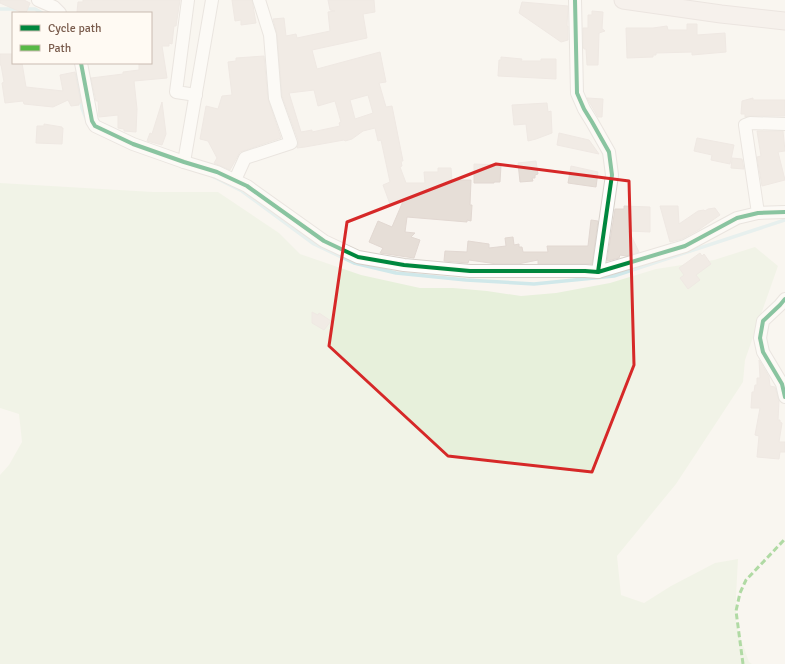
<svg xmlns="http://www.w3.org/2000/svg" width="785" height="664" font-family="Signika,sans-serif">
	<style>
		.green { fill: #e7f0db }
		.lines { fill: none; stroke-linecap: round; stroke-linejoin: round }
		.stream { stroke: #d0e8ea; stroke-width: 3.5 }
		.building { fill: #e6ded7; stroke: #e2d8d2; fill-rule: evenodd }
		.minor-casing { stroke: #d7d1cb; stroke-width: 14 }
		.highway-casing { stroke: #dad1cc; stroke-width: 19 }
		.minor { stroke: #fefefd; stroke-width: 12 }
		.highway { stroke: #f2eae7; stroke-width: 17 }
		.quiet { stroke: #58b947; stroke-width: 3; stroke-dasharray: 6 3; stroke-linecap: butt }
		.cycleway-casing { stroke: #fffaf3; stroke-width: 6 }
		.cycleway { stroke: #00873e; stroke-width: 4 }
		.marked { fill: none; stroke: #d62828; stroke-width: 3; stroke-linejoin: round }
	</style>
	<rect width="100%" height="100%" fill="#f9f5f0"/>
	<polygon class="green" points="0,183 153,192 218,192 279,233 300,254 361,275 420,288 453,288 487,291 521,296 556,293 610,283 656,269 714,260 755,247 778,266 745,360 743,382 676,484 617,556 621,595 644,603 671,586 715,563 738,559 736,596 736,625 749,662 752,664 0,664 0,475 9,465 22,442 19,414 0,408"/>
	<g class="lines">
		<g class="stream">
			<polyline points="0,9 18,9"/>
			<polyline points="24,9 35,9 42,13"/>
			<polyline points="77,76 82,108 87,121"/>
			<polyline points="210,175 242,191 314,244 354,263 396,273 466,280 534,284 614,276 785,220"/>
		</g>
	</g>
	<g class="building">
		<polygon points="0,0 24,0 30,3 26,13 23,13 0,3"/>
		<polygon points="83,0 180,0 176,26 174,26 172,44 169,43 169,46 162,46 167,78 134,81 137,109 136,132 124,131 124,129 118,128 118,115 99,117 98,101 96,101 91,78 123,74 123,72 139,70 139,63 152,63 151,13 77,12 78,2 83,2"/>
		<polygon points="232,0 252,0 256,23 241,25 241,20 235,21"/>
		<path d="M328 0H374L375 12 363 14 367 38 312 50 317 69 380 52 386 82 379 83 386 107 392 106 403 161H401L402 166 400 167 406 183H425L424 172H438V168H451L452 180H471L470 205H472L471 221 467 220V222L407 217 405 232 415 233 411 237 420 240 414 258 380 253 383 248 369 242 378 221 392 227 404 199 390 204 383 185 390 182 381 140 378 141 375 128 363 131 352 139 345 141 344 140 305 147 297 148 298 145V140L282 96 277 34 273 19 284 18 286 36 296 34 297 38 330 31 328 12 335 11 330 10ZM314 90 318 106 335 101 341 122 339 123 340 126 312 132V130L301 132 289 93ZM368 95 373 113 355 119 350 100Z"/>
		<polygon points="522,2 568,6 567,26 568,26 568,40 561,42 519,13"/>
		<polygon points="592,11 603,12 602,29 604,30 605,31 599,33 598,65 587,65 586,49 584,49 583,46 583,28 588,28 588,15 592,15"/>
		<polygon points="687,24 697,24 697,35 725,33 726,52 692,55 692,52 656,53 656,55 653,55 653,57 627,58 626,28 653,28 667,26 668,30 687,30"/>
		<polygon points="0,54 13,54 13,63 22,63 26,87 63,91 60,75 75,72 81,103 79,103 79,105 71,106 68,100 53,107 24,104 23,101 5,103 2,83 4,82 1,65 0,65"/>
		<polygon points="264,56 268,99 281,138 240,152 230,170 214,163 217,158 208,141 200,139 206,106 218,109 222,96 232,95 228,62 236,61 236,58"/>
		<polygon points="501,57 522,59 521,61 541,61 541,59 556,59 556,79 498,76 499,60 501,60"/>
		<polygon points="587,98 603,99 602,117 598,117"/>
		<polygon points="753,98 753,100 785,100 785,116 750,116 745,117 745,114 741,114 742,101"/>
		<polygon points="162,102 166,134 162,145 147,141 150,133 152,134"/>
		<polygon points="547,103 548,112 551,111 552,133 536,139 528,141 526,124 514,125 512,105"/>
		<polygon points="44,124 62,127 62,128 63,128 62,144 36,143 37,126 44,126"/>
		<polygon points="757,131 783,131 785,151 778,152 785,180 762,186 757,157 761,156"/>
		<polygon points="559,133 589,140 599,154 557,145"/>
		<polygon points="697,138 734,145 730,164 711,160 712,155 694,151"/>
		<polygon points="732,158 742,159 744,169 731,168"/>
		<polygon points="536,161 538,174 535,175 535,178 532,178 533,181 520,182 518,163"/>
		<polygon points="474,164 501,165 500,182 494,182 494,183 474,183"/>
		<polygon points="571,166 598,172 596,187 568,183"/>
		<polygon points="624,206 650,207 650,232 629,231 639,252 626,256 620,255 619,258 607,261 615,209 624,209"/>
		<polygon points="660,206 678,206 679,224 698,211 704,210 705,211 708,209 715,208 720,215 700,229 682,239 670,242"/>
		<polygon points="591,220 598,221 592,264 538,264 538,260 518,264 497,264 469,260 468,263 444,261 445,251 467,252 468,241 489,244 489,248 506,246 505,238 513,237 514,245 519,244 519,247 522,247 523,252 548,252 547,246 588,246"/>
		<polygon points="700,253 702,256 704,254 711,264 696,275 700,280 688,289 680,278 684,275 679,268"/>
		<polygon points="312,312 318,315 319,313 331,321 324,330 312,323"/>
		<polygon points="759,360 769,377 770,386 775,387 779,401 778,420 780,420 780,422 782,423 779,442 785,442 785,452 780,452 779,459 757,457 759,436 755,435 760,408 751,408 752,392 754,392 755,385 757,385 757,378 760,378"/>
	</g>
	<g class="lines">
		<g class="minor-casing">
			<g id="minor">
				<polyline points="38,0 54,7 60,13"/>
				<polyline points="188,0 176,92 196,95"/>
				<polyline points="575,0 577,93 584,109 592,122 609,152 612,175 598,272"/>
				<polyline points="81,63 92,121 95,126 133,144 184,162 217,172 247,186 324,241 358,257 404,265 470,271 585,271 598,272 685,246 737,218 758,213 785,212"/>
				<polyline points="184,162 212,0"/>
				<polyline points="235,180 245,158 291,143 275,98 270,35 259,0"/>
				<polyline points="758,213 745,125 750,123 785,124"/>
				<polyline points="785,299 780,305 763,321 760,338 763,352 782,384 785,397"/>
			</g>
		</g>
		<g class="highway-casing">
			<polyline id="highway" points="623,0 721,14 785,21"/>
		</g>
		<use href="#minor" class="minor"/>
		<use href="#highway" class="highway"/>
		<polyline class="quiet" points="743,664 736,611 740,593 746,580 785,539"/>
		<g class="cycleway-casing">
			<g id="cycleway">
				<polyline points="575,0 577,93 584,109 592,122 609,152 612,175 598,272"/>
				<polyline points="81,63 92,121 95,126 133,144 184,162 217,172 247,186 324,241 358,257 404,265 470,271 585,271 598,272 685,246 737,218 758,213 785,212"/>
				<polyline points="785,299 780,305 763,321 760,338 763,352 782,384 785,397"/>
			</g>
		</g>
		<use href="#cycleway" class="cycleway"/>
	</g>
	<path d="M0 0H785V664H0ZM496 164 629 181 634 365 592 472 448 456 329 346 347 222Z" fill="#f9f5f0" fill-opacity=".55" fill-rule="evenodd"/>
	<path class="marked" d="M496 164 629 181 634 365 592 472 448 456 329 346 347 222Z"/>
	<rect x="12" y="12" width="140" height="52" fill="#fffaf3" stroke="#cabbb1"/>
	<rect x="20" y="25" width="20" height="6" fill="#00873e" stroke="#cabbb1"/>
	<text x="48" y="32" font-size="12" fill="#7a5c4d">Cycle path</text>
	<rect x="20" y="45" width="20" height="6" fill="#58b947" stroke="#cabbb1"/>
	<text x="48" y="52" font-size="12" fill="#7a5c4d">Path</text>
</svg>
